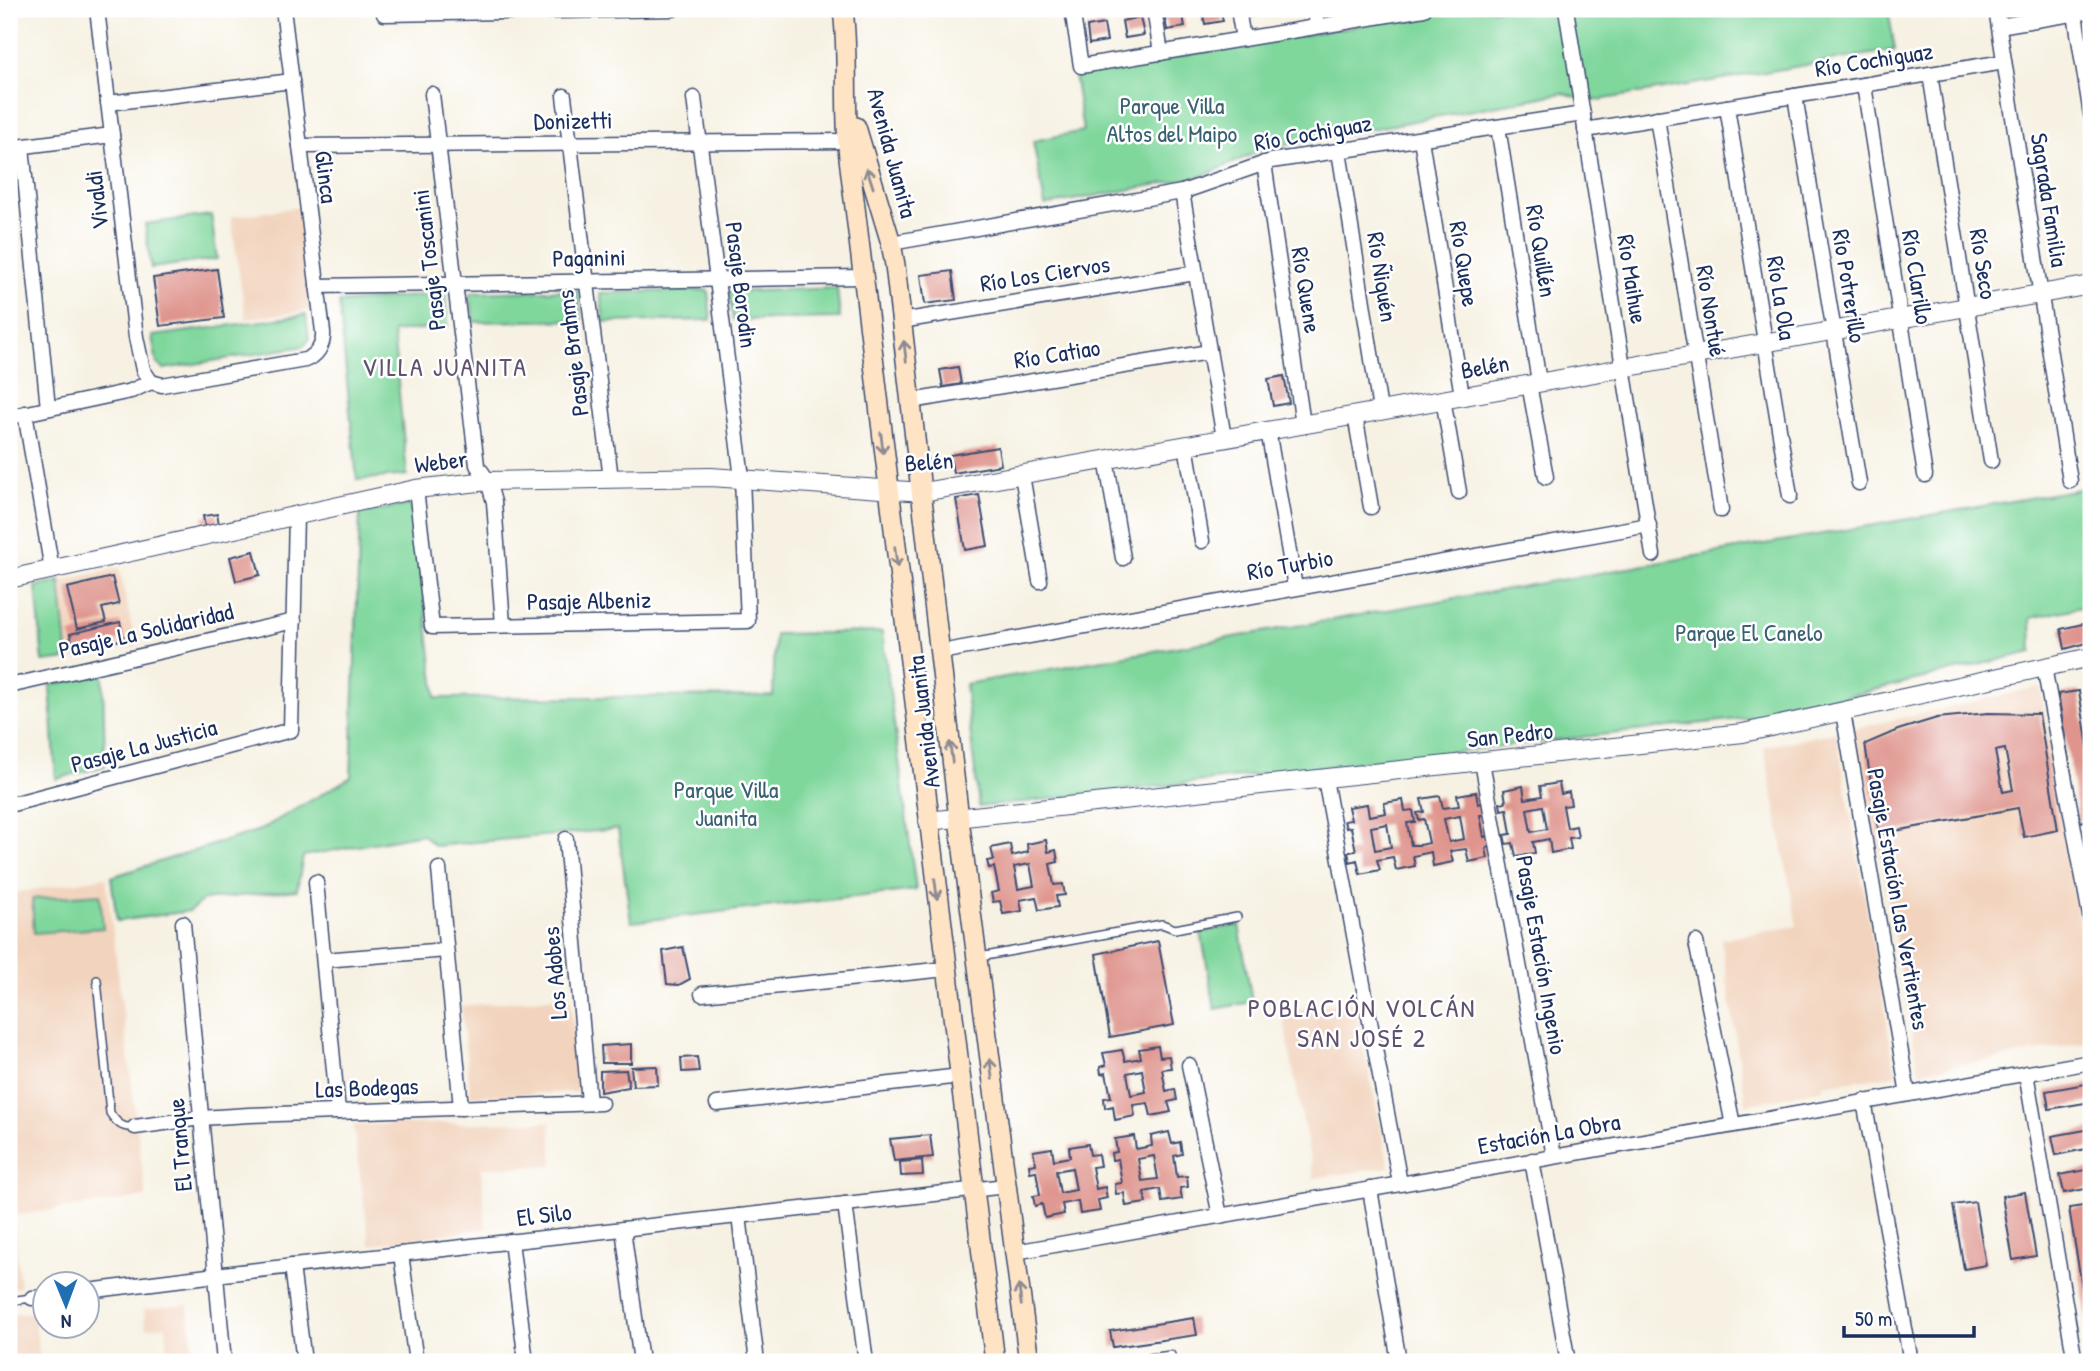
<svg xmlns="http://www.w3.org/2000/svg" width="2100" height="1371" font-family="'Patrick Hand',sans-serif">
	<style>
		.built { fill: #f2d4be }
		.green { fill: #7fd79c; stroke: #4d837d; stroke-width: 2 }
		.building { fill: #df958e; fill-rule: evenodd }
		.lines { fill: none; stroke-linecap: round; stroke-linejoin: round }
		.service-casing { stroke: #3c4c72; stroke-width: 10 }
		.minor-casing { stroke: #3c4c72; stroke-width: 17 }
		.tertiary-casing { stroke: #3c4c72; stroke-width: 20 }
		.secondary-casing { stroke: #3c4c72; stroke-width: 22 }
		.service { stroke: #fff; stroke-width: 7 }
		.minor { stroke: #fff; stroke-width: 14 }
		.tertiary { stroke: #fff; stroke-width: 18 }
		.secondary { stroke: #fee4c5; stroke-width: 19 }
		.oneway { stroke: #8c8a92 }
		.labels { text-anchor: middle; stroke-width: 5; stroke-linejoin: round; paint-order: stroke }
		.street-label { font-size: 24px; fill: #1b2f5e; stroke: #fff }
		.park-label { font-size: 24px; fill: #396171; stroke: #fff }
		.neighbourhood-label { font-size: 26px; letter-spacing: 2px; fill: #60536f; stroke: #fff }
	</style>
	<rect width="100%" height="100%" fill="#fff"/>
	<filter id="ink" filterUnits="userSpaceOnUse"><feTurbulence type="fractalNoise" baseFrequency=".0143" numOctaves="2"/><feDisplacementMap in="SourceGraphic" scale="14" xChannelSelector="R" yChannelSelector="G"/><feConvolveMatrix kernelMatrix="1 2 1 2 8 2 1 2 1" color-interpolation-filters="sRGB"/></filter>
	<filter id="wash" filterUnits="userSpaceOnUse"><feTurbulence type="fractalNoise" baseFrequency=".00686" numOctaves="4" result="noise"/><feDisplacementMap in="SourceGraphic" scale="28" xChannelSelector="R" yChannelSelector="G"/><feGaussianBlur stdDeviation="1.57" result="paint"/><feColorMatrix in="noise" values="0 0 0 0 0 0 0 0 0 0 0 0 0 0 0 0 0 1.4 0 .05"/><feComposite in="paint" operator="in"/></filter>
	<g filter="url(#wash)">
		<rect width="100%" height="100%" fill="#f6f1e2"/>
		<g class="built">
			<polygon points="299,207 312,310 246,319 231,217"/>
			<polygon points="119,568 136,646 68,659 60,581"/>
			<polygon points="2040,687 2091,992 2091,1042 1919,1072 1884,874 1852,729"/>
			<polygon points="1836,732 1896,1075 1823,1085 1823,1089 1746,1105 1721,939 1797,926 1764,747"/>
			<polygon points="106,877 146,1197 17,1215 9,1050 9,894"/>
			<polygon points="571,996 578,1092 471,1096 461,1006"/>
			<polygon points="1354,1001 1389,1167 1314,1178 1282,1012"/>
			<polygon points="550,1122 553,1166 481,1168 486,1228 370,1245 353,1125"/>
			<polygon points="15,1226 20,1287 9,1289 9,1227"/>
			<polygon points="188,1305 194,1362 169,1362 166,1326 146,1328 144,1309"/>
			<polygon points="34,1312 40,1362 9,1362 9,1315"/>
		</g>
		<g class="green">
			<polygon points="1456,9 1888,9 1895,50 1593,101 1563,93 1264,149 1203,176 1045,205 1033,141 1083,131 1074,74"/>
			<polygon points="211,215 217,259 151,268 145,224"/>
			<polygon points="837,288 840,318 733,320 729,292"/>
			<polygon points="578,290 581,320 474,322 470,293"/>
			<polygon points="708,290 711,320 604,322 600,293"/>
			<polygon points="445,293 448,326 393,332 407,475 357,480 339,303"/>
			<polygon points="306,315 309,340 304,346 164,369 157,364 152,336"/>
			<polygon points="2091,487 2091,605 2031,618 2032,652 1765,716 979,807 965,684"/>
			<polygon points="413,504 436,698 773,696 775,634 882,632 916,890 631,922 618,829 435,846 422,834 303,856 297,890 203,900 190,911 117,921 111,877 260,830 351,777 360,513"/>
			<polygon points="60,581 68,659 43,662 36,586"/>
			<polygon points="103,674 105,766 56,779 50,685"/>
			<polygon points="100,894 103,928 34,933 32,899"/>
			<polygon points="1239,925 1252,1002 1215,1009 1201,932"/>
		</g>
		<g id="blocks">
			<g class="building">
				<polygon points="1202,9 1220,9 1223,21 1205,24"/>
				<polygon points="1247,9 1265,9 1266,14 1248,17"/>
				<polygon points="1182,10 1185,27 1167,30 1164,13"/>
				<polygon points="1140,17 1144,35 1125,38 1122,21"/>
				<polygon points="1104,24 1107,41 1089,44 1087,27"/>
				<polygon points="217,269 224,318 160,326 153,278"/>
				<polygon points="952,271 956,300 925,304 921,275"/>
				<polygon points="958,367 961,384 943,387 940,370"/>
				<polygon points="1284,376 1289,403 1273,406 1268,379"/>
				<polygon points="998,447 1001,465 953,473 950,455"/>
				<polygon points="979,495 988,546 965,550 956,499"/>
				<polygon points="217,514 219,524 205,527 203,516"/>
				<polygon points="254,551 260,575 236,581 230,557"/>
				<polygon points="112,577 119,604 102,608 106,622 77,629 67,588"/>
				<polygon points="120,622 124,639 74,651 70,634"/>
				<polygon points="2091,622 2091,642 2065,649 2061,629"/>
				<polygon points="2079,691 2091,765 2091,820 2079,822 2058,694"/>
				<path d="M1988 713 2039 714 2058 830 2024 837 2018 808 1879 834 1865 744 1898 730 1937 718ZM2005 749 2013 790 2003 792 1995 751Z"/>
				<path d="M1559 783 1561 794 1569 792 1571 805 1563 806 1567 828 1576 826 1578 837 1569 838 1571 849 1551 853 1549 839 1533 842 1535 853 1516 856 1513 843 1506 844 1504 835 1511 834 1507 809 1501 810 1500 803 1506 802 1504 790 1523 786 1525 799 1542 796 1540 786ZM1543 806 1547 829 1531 832 1527 809Z"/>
				<path d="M1476 792 1478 804 1486 802 1488 814 1480 815 1484 837 1493 835 1495 846 1486 848 1488 858 1469 862 1466 849 1450 851 1453 862 1433 866 1431 852 1413 856 1415 866 1396 870 1393 857 1377 860 1380 870 1360 874 1357 860 1350 862 1348 852 1356 851 1351 827 1346 828 1344 821 1351 820 1348 807 1367 804 1369 816 1386 813 1384 803 1403 800 1405 811 1413 810 1415 822 1407 823 1411 845H1420L1429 843 1424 819 1419 820 1417 813 1424 812 1421 799 1440 796 1443 808 1459 806 1457 795ZM1460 816 1464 839 1449 842 1444 819ZM1387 824 1391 847 1375 850 1371 827Z"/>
				<path d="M1046 840 1048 852 1056 850 1058 862 1050 864 1054 885 1063 884 1065 895 1056 896 1058 907 1039 910 1036 897 1020 900 1022 911 1003 914 1000 901 993 902 991 893 999 891 994 867 989 868 987 861 994 860 991 848 1010 844 1012 856 1028 852 1027 844ZM1030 864 1034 886 1018 889 1014 867Z"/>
				<polygon points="1158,941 1174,1025 1110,1037 1096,954"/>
				<polygon points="683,947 690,979 679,985 667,984 663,951"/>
				<polygon points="631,1044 631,1063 602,1063 601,1046"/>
				<path d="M1158 1046 1160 1057 1169 1056 1171 1068 1162 1069 1166 1091 1175 1089 1177 1100 1168 1102 1171 1112 1151 1116 1148 1103 1133 1105 1135 1116 1115 1120 1113 1106 1105 1108 1104 1098 1111 1097 1106 1073 1101 1074 1100 1067 1106 1065 1103 1053 1122 1050 1125 1061 1141 1058 1139 1049ZM1142 1070 1146 1092 1131 1095 1127 1073Z"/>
				<polygon points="697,1057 699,1071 682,1072 681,1058"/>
				<polygon points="657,1066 658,1085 633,1086 631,1067"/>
				<polygon points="626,1070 629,1087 600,1092 600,1071"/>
				<polygon points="2091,1083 2091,1102 2049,1109 2046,1091"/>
				<polygon points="2091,1129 2091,1148 2056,1155 2052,1136"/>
				<path d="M1169 1132 1172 1144 1180 1142 1182 1154 1174 1156 1177 1177 1187 1176 1188 1187 1180 1188 1182 1199 1162 1202 1160 1189 1144 1192 1146 1203 1126 1206 1124 1193 1116 1194 1115 1184 1122 1183 1118 1159 1112 1160 1111 1153 1117 1152 1115 1139 1134 1136 1136 1149 1152 1146 1151 1136ZM1154 1156 1158 1179 1142 1181 1138 1159Z"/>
				<polygon points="930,1135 933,1157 894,1161 890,1139"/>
				<path d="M1088 1144 1090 1155 1098 1154 1100 1166 1092 1167 1096 1189 1105 1187 1107 1198 1098 1200 1100 1211 1080 1214 1078 1201 1062 1204 1064 1214 1045 1218 1042 1204 1035 1206 1033 1196 1040 1195 1036 1171 1030 1172 1029 1165 1036 1164 1033 1151 1052 1148 1054 1160 1070 1157 1069 1147ZM1072 1168 1076 1190 1060 1193 1056 1171Z"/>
				<polygon points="922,1160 923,1175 901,1176 900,1162"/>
				<polygon points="2091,1169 2091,1188 2064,1193 2060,1175"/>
				<polygon points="2025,1192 2036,1256 2013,1260 2002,1196"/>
				<polygon points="1975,1202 1986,1265 1964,1269 1953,1205"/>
				<polygon points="2090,1205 2091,1214 2090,1336 2069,1208"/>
				<polygon points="1194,1318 1197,1335 1113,1347 1110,1331"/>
			</g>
		</g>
	</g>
	<g filter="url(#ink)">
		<use href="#blocks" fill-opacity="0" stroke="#3c4c72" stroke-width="2"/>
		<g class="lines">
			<g class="service-casing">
				<g id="service">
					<polyline points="980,957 1162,924 1175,929 1237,917"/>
					<path d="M97 980 110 1113C116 1122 122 1129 135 1127"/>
					<polyline points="9,1301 32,1298"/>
					<polyline points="1118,1362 1171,1355"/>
				</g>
			</g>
			<g class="minor-casing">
				<g id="minor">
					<polyline points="97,9 136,337 143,370 151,382"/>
					<polyline points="384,9 384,14 673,9"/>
					<polyline points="1072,9 1081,66 1424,9"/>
					<polyline points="1154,9 1161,53"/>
					<polyline points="1238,9 1243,39"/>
					<polyline points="1315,9 1317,26"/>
					<polyline points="1566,9 1653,555"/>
					<polyline points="1996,9 2070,481"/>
					<polyline points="2075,14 2091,115"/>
					<polyline points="1999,26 2091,11"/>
					<polyline points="1930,74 1991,461"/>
					<polyline points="1864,85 1925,475"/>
					<polyline points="432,94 477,465 488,481 494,502 503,625"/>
					<polyline points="564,96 611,479"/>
					<polyline points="1795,96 1859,483"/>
					<polyline points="108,103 292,81"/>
					<polyline points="1727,107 1790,496"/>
					<polyline points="1657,118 1721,510"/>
					<polyline points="1498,127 1539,382"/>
					<polyline points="1585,130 2004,62"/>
					<polyline points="1421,139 1462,396"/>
					<polyline points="300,146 847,141"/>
					<polyline points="22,147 48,408"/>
					<polyline points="9,148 112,135"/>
					<polyline points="1339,151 1380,410"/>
					<polyline points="1264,163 1303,424"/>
					<polyline points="1182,192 1224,438"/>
					<polyline points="891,243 1182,192 1271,161 1583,114"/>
					<polyline points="317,286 862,277"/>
					<polyline points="901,321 1195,273"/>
					<path d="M151 382 162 385 305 360C317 356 324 345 323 332L283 9"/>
					<polyline points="1529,384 1546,477"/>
					<polyline points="1443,399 1459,492"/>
					<polyline points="911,401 1209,352"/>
					<polyline points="25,413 52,570"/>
					<polyline points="1355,415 1371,507"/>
					<polyline points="9,417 131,391 151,382"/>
					<polyline points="1268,430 1295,587"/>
					<polyline points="1186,445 1202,541"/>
					<polyline points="1106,459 1123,558"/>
					<polyline points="1022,475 1040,581"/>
					<polyline points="416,489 432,627 748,621 742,478 694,98"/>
					<polyline points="940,652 1649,525"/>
					<polyline points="2044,667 2091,921"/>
					<polyline points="9,686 294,621"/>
					<polyline points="1843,712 1908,1094"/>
					<polyline points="1482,762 1554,1156"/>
					<polyline points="1325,779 1400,1183"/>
					<polyline points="9,805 291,730 296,515"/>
					<polyline points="566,839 589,1103"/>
					<polyline points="439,869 461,1108"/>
					<polyline points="316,882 338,1112"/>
					<polyline points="183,923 224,1362"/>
					<polyline points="1696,942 1733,1125"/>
					<polyline points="324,960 446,950"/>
					<polyline points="702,994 946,969"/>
					<polyline points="1189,1065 1220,1216"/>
					<polyline points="2026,1073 2075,1362"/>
					<polyline points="1864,1101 1911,1362"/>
					<polyline points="717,1104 960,1076"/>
					<polyline points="135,1127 201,1118 249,1115 601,1103"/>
					<polyline points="1532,1160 1568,1362"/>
					<polyline points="1370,1189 1399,1362"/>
					<polyline points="845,1204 866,1362"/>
					<polyline points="739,1216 757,1362"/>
					<polyline points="623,1229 641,1362"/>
					<polyline points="511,1241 526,1362"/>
					<polyline points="1015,1252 2091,1062"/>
					<polyline points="401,1254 416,1362"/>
					<polyline points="292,1266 304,1362"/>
					<polyline points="88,1291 240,1272 1006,1186"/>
					<polyline points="32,1298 46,1297"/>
				</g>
			</g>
			<g class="tertiary-casing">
				<g id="tertiary">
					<polyline points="9,579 416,489 488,481 711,477 923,492 2091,285"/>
					<polyline points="928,821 1743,733 2091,657"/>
				</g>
			</g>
			<g class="secondary-casing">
				<g id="secondary">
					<path d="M843 9C849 59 844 108 849 158L995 1362"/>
					<polyline points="856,127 891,243 895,265 959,819 1029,1362"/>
				</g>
			</g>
			<use href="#service" class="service"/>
			<use href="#minor" class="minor"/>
			<use href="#tertiary" class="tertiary"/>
			<use href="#secondary" class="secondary"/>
		</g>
		<defs><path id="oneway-shaft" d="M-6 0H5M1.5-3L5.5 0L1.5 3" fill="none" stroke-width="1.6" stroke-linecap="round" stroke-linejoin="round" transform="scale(1.75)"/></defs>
		<g class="oneway">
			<use href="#oneway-shaft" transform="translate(870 178) rotate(-108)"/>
			<use href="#oneway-shaft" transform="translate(905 351) rotate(-97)"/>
			<use href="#oneway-shaft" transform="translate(882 443) rotate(83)"/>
			<use href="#oneway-shaft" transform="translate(896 557) rotate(83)"/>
			<use href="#oneway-shaft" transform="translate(951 752) rotate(-97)"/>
			<use href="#oneway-shaft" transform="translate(936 889) rotate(83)"/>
			<use href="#oneway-shaft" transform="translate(991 1069) rotate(-97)"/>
			<use href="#oneway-shaft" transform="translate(1020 1295) rotate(-97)"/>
		</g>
	</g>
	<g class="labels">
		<g class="street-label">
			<text transform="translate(1874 60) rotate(-9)" y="8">Río Cochiguaz</text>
			<text transform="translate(573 121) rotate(-1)" y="8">Donizetti</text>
			<text transform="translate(1313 133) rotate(-10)" y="8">Río Cochiguaz</text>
			<text transform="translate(892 153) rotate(75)" y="8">Avenida Juanita</text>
			<text transform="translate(326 177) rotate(83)" y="8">Glinca</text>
			<text transform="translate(97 200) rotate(-97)" y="8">Vivaldi</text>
			<text transform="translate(2049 200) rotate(81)" y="8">Sagrada Familia</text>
			<text transform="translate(1541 251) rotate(81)" y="8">Río Quillén</text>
			<text transform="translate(589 258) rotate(-1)" y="8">Paganini</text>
			<text transform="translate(429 260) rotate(-97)" y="8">Pasaje Toscanini</text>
			<text transform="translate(1464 264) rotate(81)" y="8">Río Quepe</text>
			<text transform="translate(1983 264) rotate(81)" y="8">Río Seco</text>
			<text transform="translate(1045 274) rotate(-9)" y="8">Río Los Ciervos</text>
			<text transform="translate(1382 277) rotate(81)" y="8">Río Ñiquén</text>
			<text transform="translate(1917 277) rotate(81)" y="8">Río Clarillo</text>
			<text transform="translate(1632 279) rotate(81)" y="8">Río Maihue</text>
			<text transform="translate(741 285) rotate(83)" y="8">Pasaje Borodin</text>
			<text transform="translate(1849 286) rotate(81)" y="8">Río Potrerillo</text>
			<text transform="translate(1306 290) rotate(81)" y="8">Río Quene</text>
			<text transform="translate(1781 298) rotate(81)" y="8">Río La Ola</text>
			<text transform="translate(1711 311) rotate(81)" y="8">Río Nontué</text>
			<text transform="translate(573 353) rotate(-97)" y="8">Pasaje Brahms</text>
			<text transform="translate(1057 354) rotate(-9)" y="8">Río Catiao</text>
			<text transform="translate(1485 367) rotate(-10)" y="8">Belén</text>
			<text transform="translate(441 462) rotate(-7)" y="8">Weber</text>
			<text transform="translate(929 462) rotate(-4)" y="8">Belén</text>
			<text transform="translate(1290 565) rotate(-10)" y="8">Río Turbio</text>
			<text transform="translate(589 601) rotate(-1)" y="8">Pasaje Albeniz</text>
			<text transform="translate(146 631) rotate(-13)" y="8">Pasaje La Solidaridad</text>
			<text transform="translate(924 722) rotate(-97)" y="8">Avenida Juanita</text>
			<text transform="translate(1510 735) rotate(-6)" y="8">San Pedro</text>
			<text transform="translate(144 746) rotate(-15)" y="8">Pasaje La Justicia</text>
			<text transform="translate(1898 899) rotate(80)" y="8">Pasaje Estación Las Vertientes</text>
			<text transform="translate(1541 955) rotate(80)" y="8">Pasaje Estación Ingenio</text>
			<text transform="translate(555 973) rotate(-95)" y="8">Los Adobes</text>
			<text transform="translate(367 1088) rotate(-2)" y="8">Las Bodegas</text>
			<text transform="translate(1549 1134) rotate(-10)" y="8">Estación La Obra</text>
			<text transform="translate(180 1145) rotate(-95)" y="8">El Tranque</text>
			<text transform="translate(544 1215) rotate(-7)" y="8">El Silo</text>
		</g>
		<g class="park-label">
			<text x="1172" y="114">Parque Villa<tspan x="1172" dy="28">Altos del Maipo</tspan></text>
			<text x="1749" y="641">Parque El Canelo</text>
			<text x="726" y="798">Parque Villa<tspan x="726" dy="28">Juanita</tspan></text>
		</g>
		<g class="neighbourhood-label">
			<text x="445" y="376">VILLA JUANITA</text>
			<text x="1362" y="1017">POBLACIÓN VOLCÁN<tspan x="1362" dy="30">SAN JOSÉ 2</tspan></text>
		</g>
	</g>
	<rect width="2100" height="1371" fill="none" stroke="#fff" stroke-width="35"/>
	<g transform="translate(66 1305) rotate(179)"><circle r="33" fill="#ffffff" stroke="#a4acbf" stroke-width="2"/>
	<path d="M0-5L12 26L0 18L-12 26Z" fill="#1f6fb2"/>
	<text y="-10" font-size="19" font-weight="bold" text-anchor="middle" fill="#1b2f5e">N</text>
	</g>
	<path d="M1844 1326v10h130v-10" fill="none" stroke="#1b2f5e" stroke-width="3.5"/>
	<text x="1855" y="1326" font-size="21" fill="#1b2f5e" stroke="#ffffff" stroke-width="5" paint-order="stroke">50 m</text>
</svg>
